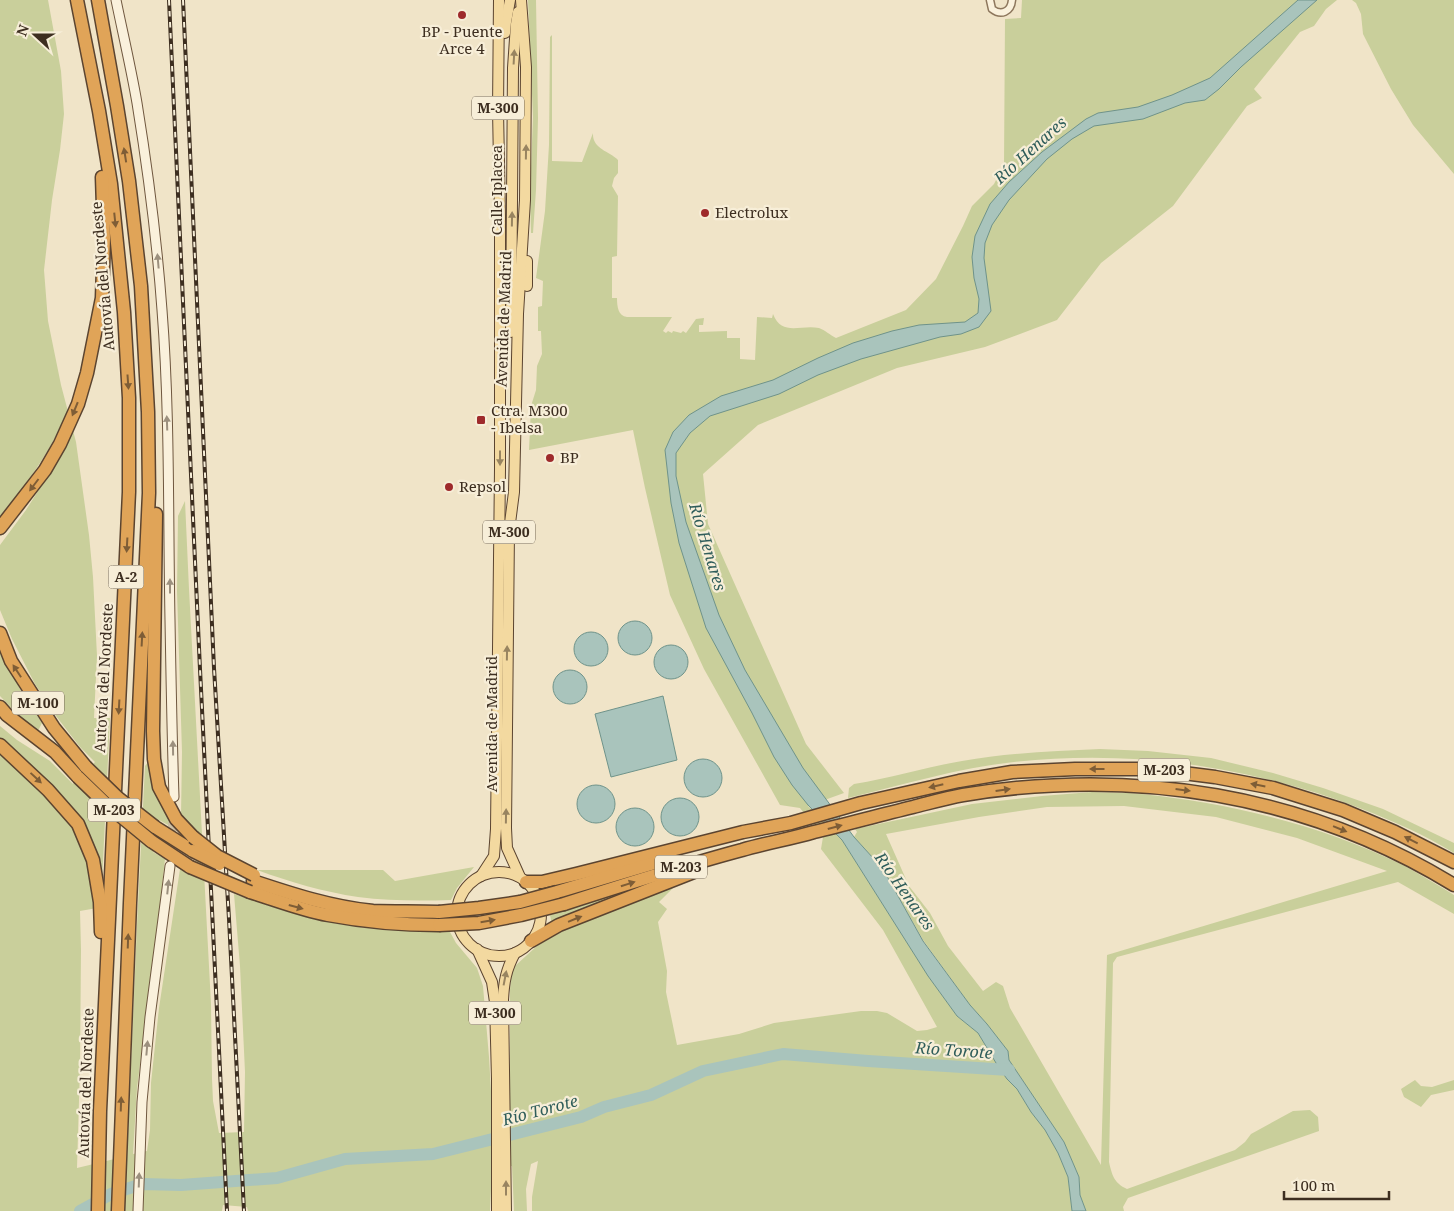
<svg xmlns="http://www.w3.org/2000/svg" width="1454" height="1211" font-family="'Noto Serif',serif">
	<style>
		.green { fill: #c9cf9b; fill-rule: evenodd }
		.water { fill: #a9c4bc; stroke: #6f938a }
		.lines { fill: none; stroke-linecap: round; stroke-linejoin: round }
		.river { stroke: #a9c4bc; stroke-width: 12 }
		.secondary-tunnel { stroke: #ccc0a6; stroke-width: 9; stroke-dasharray: 9 4.5; stroke-linecap: butt }
		.street-casing { stroke: #8d765c; stroke-width: 9 }
		.secondary-casing { stroke: #6f573f; stroke-width: 11 }
		.primary-casing { stroke: #5b4430; stroke-width: 12 }
		.highway-casing { stroke: #5b4430; stroke-width: 15 }
		.street { stroke: #faf1dc; stroke-width: 6 }
		.secondary { stroke: #faf1dc; stroke-width: 9 }
		.primary { stroke: #f3d9a0; stroke-width: 10 }
		.highway { stroke: #e0a458; stroke-width: 12 }
		.rail-casing { stroke: #3d2e20; stroke-width: 4 }
		.rail { stroke: #f7eed8; stroke-width: 2; stroke-dasharray: 5.5; stroke-linecap: butt }
		.highway-bridge-casing { stroke: #5b4430; stroke-width: 15; stroke-linecap: butt }
		.highway-bridge { stroke: #e0a458; stroke-width: 12 }
		.oneway { fill: #988460 }
		.oneway2 { fill: #7e5d36 }
		.oneway3 { fill: #9c907e }
		.poi-dot { fill: #9e2a2b; stroke: #f7eed8; stroke-width: 2 }
		.labels { text-anchor: middle; stroke-width: 4.5; stroke-linejoin: round; paint-order: stroke }
		.shield { fill: #f7eed8; stroke: #756857; stroke-width: 1 }
		.shield-label { font-size: 14px; font-weight: bold; fill: #3d2e20 }
		.poi-label { font-size: 15px; fill: #3d2e20; stroke: #f7eed8; text-anchor: start }
		.street-label { font-size: 15px; fill: #3d2e20; stroke: #f7eed8 }
		.water-label { font-size: 16px; font-style: italic; fill: #2f5d5a; stroke: #f7eed8 }
	</style>
	<rect width="100%" height="100%" fill="#f0e4c8"/>
	<g class="green">
		<path d="M0 0H48L61 71 64 114 60 150 52 200 44 270 48 321 61 385 76 442 89 535 93 577 97 656 94 718H110L102 882 85 832 0 740V726L17 740 50 761 73 784 95 762 80 747 56 716 35 684 12 639 0 610V545L26 510 68 444 60 427C45 460 23 488 0 516Z"/>
		<polygon points="528,0 536,0 538,118 536,190 533,233 531,233 530,193 533,117"/>
		<path d="M1022 0H1337L1326 9 1314 26 1300 32 1254 89 1262 98 1247 106 1173 206 1101 263 1057 320 985 347 897 368 758 425 703 474 708 524 806 744 844 793 808 806 842 840 928 976 957 1016 978 1033 999 1068 1007 1079 1017 1089 1031 1112 1045 1130 1058 1153 1068 1177 1072 1211H532V1197L538 1161 531 1164 526 1189 527 1211H514L512 1166 492 1168 490 1211H248L247 1207 223 1205 222 1211H0V753L66 815 86 854 97 908 80 911 81 950 80 1066 77 1168 127 1156 137 925 145 766 149 761 179 831 159 820 153 852 165 859 159 915 137 1088 133 1154 147 1151 150 1130 151 1083 159 1008 180 869 196 875V830L181 816 182 752 177 591 178 516 185 501 189 589 211 1004 212 1079 213 1101 219 1133 244 1132 245 1072 240 966 234 894C261 903 288 912 316 919 360 930 405 931 450 932L456 943 477 968 483 986 489 1057 492 1108 510 1107V990L511 976 515 966 549 935 668 887H674L659 902 667 909 658 922 667 971 666 992 677 1045 739 1034 774 1023 861 1011H877L887 1013 917 1031 927 1030 937 1027 883 930 821 849 823 837 800 808 780 805 704 669 670 595 645 488 633 430 529 450 531 406 536 390 537 366 542 354 541 331H538V307L542 306 543 281 536 278 545 211 549 145 550 37 552 35V161L582 162 593 133C592 149 609 151 618 160V173L614 178 612 186 618 196 617 256 612 257V298H617C617 306 618 316 627 317H672L663 331 666 333 668 331 672 333 673 331 681 333 683 331 686 333 696 319 704 318 703 325H699V332L727 331V338H740V359L755 360 757 317 772 318 773 314C782 337 801 324 819 328 825 330 830 335 836 338L906 310 936 279 963 226 972 206 994 184 1004 164 1005 19 1021 18Z"/>
		<polygon points="1352,0 1454,0 1454,174 1413,125 1391,89 1363,34 1361,14 1356,3"/>
		<polygon points="0,650 21,691 42,723 38,731 21,718 0,696"/>
		<path d="M1100 749 1148 751 1211 758 1273 773 1323 788 1383 809 1454 843V853C1425 835 1393 821 1362 809 1250 766 1133 749 1014 762 958 768 902 785 848 798L849 788 854 784C891 778 926 767 962 761 1008 753 1054 751 1100 749Z"/>
		<path d="M1092 792C1108 793 1125 792 1141 794 1231 803 1324 826 1405 866 1421 875 1438 885 1454 895V914L1398 882 1117 957 1113 963 1109 1162C1112 1175 1114 1183 1127 1189L1235 1150 1245 1142 1251 1134 1293 1111 1310 1110 1318 1117 1319 1131 1128 1198 1123 1207 1124 1211H1086L1080 1195 1079 1177 1064 1142 1009 1060 1008 1051 987 1024 970 1005 923 940 883 869 854 837 857 832 855 829 972 804 1042 796ZM1124 806 1216 817 1297 838 1387 871 1107 955 1101 1165 1010 1008 1003 986 996 982 983 991 948 946 930 913 909 886 886 834 979 817 1047 807Z"/>
		<path d="M474 867 457 888 451 900C420 901 389 901 358 897 324 892 290 882 257 870H383L395 881Z"/>
		<polygon points="667,879 552,925 550,915"/>
		<polygon points="1415,1080 1421,1086 1432,1087 1454,1080 1454,1090 1431,1095 1421,1107 1404,1097 1401,1089"/>
	</g>
	<g class="water">
		<polygon points="1298,0 1317,0 1241,67 1219,89 1205,100 1185,103 1143,119 1094,126 1072,139 1047,159 1009,200 992,225 985,243 984,258 991,311 979,327 961,334 940,337 861,359 818,375 779,394 710,416 690,433 676,453 676,476 686,522 719,615 745,670 803,768 854,837 883,869 923,941 970,1005 987,1024 1008,1051 1009,1060 1064,1142 1079,1177 1080,1195 1086,1211 1072,1211 1068,1177 1058,1153 1045,1130 1031,1112 1017,1089 1007,1079 999,1068 978,1033 957,1016 928,976 842,840 808,805 792,785 774,757 752,713 706,628 679,543 671,503 665,450 673,432 689,415 721,396 773,380 818,358 853,343 892,331 919,325 965,322 978,313 979,299 974,278 972,257 975,236 990,204 1009,182 1042,152 1086,119 1098,113 1138,107 1172,95 1210,78"/>
		<circle cx="635" cy="638" r="17"/>
		<circle cx="591" cy="649" r="17"/>
		<circle cx="671" cy="662" r="17"/>
		<circle cx="570" cy="687" r="17"/>
		<polygon points="663,696 677,760 611,777 595,714"/>
		<circle cx="703" cy="778" r="19"/>
		<circle cx="596" cy="804" r="19"/>
		<circle cx="680" cy="817" r="19"/>
		<circle cx="635" cy="827" r="19"/>
	</g>
	<g class="lines">
		<polyline class="river" points="80,1211 111,1194 142,1184 181,1185 277,1178 345,1159 433,1154 581,1117 604,1107 651,1095 703,1071 783,1054 868,1061 1009,1070"/>
		<polyline class="secondary-tunnel" points="171,858 173,813"/>
		<g class="street-casing">
			<path id="street" d="M990 0 992 9C1001 16 1011 12 1012 0"/>
		</g>
		<g class="secondary-casing">
			<g id="secondary">
				<path d="M116 0C123 34 131 68 137 103 148 171 157 241 162 310 170 413 168 517 170 620 171 679 172 738 174 797"/>
				<polyline points="138,1211 142,1102 150,1017 170,866"/>
			</g>
		</g>
		<g class="primary-casing">
			<g id="primary">
				<polyline points="505,33 506,22 510,0"/>
				<polyline points="527,261 527,286"/>
				<polyline points="511,332 513,68 516,24 518,12"/>
				<circle cx="499" cy="914" r="42"/>
				<polyline points="481,876 494,856 496,829 500,469 500,216 498,110 499,0"/>
				<polyline points="520,877 507,848 506,828 509,531 514,492 518,314 525,200 526,67 521,0"/>
				<polyline points="477,949 492,982 495,1002 497,1079 497,1211"/>
				<path d="M506 1211 503 1000C504 981 506 970 515 953"/>
			</g>
		</g>
		<g class="highway-casing">
			<g id="highway">
				<polyline points="77,0 99,111 111,184 124,312 129,398 129,492 100,1111 98,1211"/>
				<polyline points="98,0 117,106 129,181 141,286 148,412 149,493 130,903 118,1211"/>
				<polyline points="156,514 153,731 154,759 159,787 176,819 193,837"/>
				<polyline points="0,528 45,470 60,444 78,404 87,373 102,298 104,238 102,177"/>
				<polyline points="0,633 11,661 54,728 86,767"/>
				<polyline points="0,707 7,715 55,752 78,777"/>
				<polyline points="0,745 48,790 78,824 93,860 100,902 101,932"/>
				<polyline points="155,827 193,851"/>
				<polyline points="151,841 190,867"/>
				<path d="M253 881C292 894 332 907 373 911 395 912 417 911 439 912"/>
				<polyline points="526,882 542,882 576,874 743,832 791,823 861,803 959,781 1012,772 1075,769 1152,769 1215,777 1273,788 1343,810 1395,832 1454,862"/>
				<path d="M250 892C276 900 301 910 328 915 365 922 402 925 439 925"/>
				<polyline points="557,892 671,858"/>
				<path d="M564 904C623 885 682 866 742 850 766 843 790 839 814 832 847 824 880 815 913 807 929 803 946 798 963 795 1133 767 1306 794 1454 885"/>
				<polyline points="531,941 559,925 699,870"/>
			</g>
		</g>
		<use href="#street" class="street"/>
		<use href="#secondary" class="secondary"/>
		<use href="#primary" class="primary"/>
		<use href="#highway" class="highway"/>
		<g class="rail-casing">
			<g id="rail">
				<polyline points="169,0 200,669 227,1211"/>
				<polyline points="183,0 214,668 229,919 244,1211"/>
			</g>
		</g>
		<use href="#rail" class="rail"/>
		<g class="highway-bridge-casing">
			<g id="highway-bridge">
				<polyline points="86,767 118,798 155,827"/>
				<polyline points="78,777 106,804 151,841"/>
				<polyline points="193,837 217,856 254,875"/>
				<polyline points="193,851 219,864"/>
				<polyline points="190,867 250,892"/>
				<polyline points="439,912 479,908 520,902 557,892"/>
				<polyline points="439,925 479,923 521,915 564,904"/>
			</g>
		</g>
		<use href="#highway-bridge" class="highway-bridge"/>
	</g>
	<defs><path id="oneway-solid" d="M-6-.8H1V-3.2L6.5 0L1 3.2V.8H-6Z" transform="scale(1.25)"/></defs>
	<g class="oneway">
		<use href="#oneway-solid" transform="translate(514 57) rotate(-87)"/>
		<use href="#oneway-solid" transform="translate(526 152) rotate(-89)"/>
		<use href="#oneway-solid" transform="translate(512 219) rotate(-89)"/>
		<use href="#oneway-solid" transform="translate(500 458) rotate(90)"/>
		<use href="#oneway-solid" transform="translate(507 653) rotate(-89)"/>
		<use href="#oneway-solid" transform="translate(506 816) rotate(-89)"/>
		<use href="#oneway-solid" transform="translate(505 978) rotate(-79)"/>
		<use href="#oneway-solid" transform="translate(506 1188) rotate(-90)"/>
	</g>
	<g class="oneway2">
		<use href="#oneway-solid" transform="translate(125 155) rotate(-99)"/>
		<use href="#oneway-solid" transform="translate(115 220) rotate(84)"/>
		<use href="#oneway-solid" transform="translate(128 382) rotate(86)"/>
		<use href="#oneway-solid" transform="translate(75 409) rotate(112)"/>
		<use href="#oneway-solid" transform="translate(34 485) rotate(127)"/>
		<use href="#oneway-solid" transform="translate(127 545) rotate(93)"/>
		<use href="#oneway-solid" transform="translate(142 639) rotate(-87)"/>
		<use href="#oneway-solid" transform="translate(17 671) rotate(-123)"/>
		<use href="#oneway-solid" transform="translate(119 707) rotate(93)"/>
		<use href="#oneway-solid" transform="translate(1097 769) rotate(-180)"/>
		<use href="#oneway-solid" transform="translate(36 778) rotate(43)"/>
		<use href="#oneway-solid" transform="translate(1258 785) rotate(-169)"/>
		<use href="#oneway-solid" transform="translate(936 786) rotate(167)"/>
		<use href="#oneway-solid" transform="translate(1003 790) rotate(-8)"/>
		<use href="#oneway-solid" transform="translate(1183 790) rotate(7)"/>
		<use href="#oneway-solid" transform="translate(835 827) rotate(-15)"/>
		<use href="#oneway-solid" transform="translate(1340 829) rotate(22)"/>
		<use href="#oneway-solid" transform="translate(1411 840) rotate(-153)"/>
		<use href="#oneway-solid" transform="translate(628 884) rotate(-18)"/>
		<use href="#oneway-solid" transform="translate(296 907) rotate(15)"/>
		<use href="#oneway-solid" transform="translate(575 919) rotate(-22)"/>
		<use href="#oneway-solid" transform="translate(488 921) rotate(-10)"/>
		<use href="#oneway-solid" transform="translate(128 941) rotate(-88)"/>
		<use href="#oneway-solid" transform="translate(121 1104) rotate(-88)"/>
	</g>
	<g class="oneway3">
		<use href="#oneway-solid" transform="translate(158 261) rotate(-95)"/>
		<use href="#oneway-solid" transform="translate(167 423) rotate(-92)"/>
		<use href="#oneway-solid" transform="translate(170 586) rotate(-90)"/>
		<use href="#oneway-solid" transform="translate(173 748) rotate(-91)"/>
		<use href="#oneway-solid" transform="translate(168 887) rotate(-84)"/>
		<use href="#oneway-solid" transform="translate(147 1048) rotate(-85)"/>
		<use href="#oneway-solid" transform="translate(139 1180) rotate(-88)"/>
	</g>
	<g class="poi-dot">
		<circle cx="462" cy="15" r="5"/>
		<circle cx="705" cy="213" r="5"/>
		<rect x="476" y="415" width="10" height="10" rx="2.5"/>
		<circle cx="550" cy="458" r="5"/>
		<circle cx="449" cy="487" r="5"/>
	</g>
	<g class="labels">
		<g class="shield">
			<rect x="472" y="96.5" width="52" height="23" rx="4"/>
			<rect x="483" y="520.5" width="52" height="23" rx="4"/>
			<rect x="108.5" y="565.5" width="35" height="23" rx="4"/>
			<rect x="12" y="691.5" width="52" height="23" rx="4"/>
			<rect x="1138" y="758.5" width="52" height="23" rx="4"/>
			<rect x="88" y="798.5" width="52" height="23" rx="4"/>
			<rect x="655" y="855.5" width="52" height="23" rx="4"/>
			<rect x="469" y="1001.5" width="52" height="23" rx="4"/>
		</g>
		<g class="shield-label">
			<text x="498" y="113">M-300</text>
			<text x="509" y="537">M-300</text>
			<text x="126" y="582">A-2</text>
			<text x="38" y="708">M-100</text>
			<text x="1164" y="775">M-203</text>
			<text x="114" y="815">M-203</text>
			<text x="681" y="872">M-203</text>
			<text x="495" y="1018">M-300</text>
		</g>
		<g class="poi-label">
			<text x="462" y="37" text-anchor="middle">BP - Puente<tspan x="462" dy="17">Arce 4</tspan></text>
			<text x="715" y="218">Electrolux</text>
			<text x="491" y="416">Ctra. M300<tspan x="491" dy="17">- Ibelsa</tspan></text>
			<text x="560" y="463">BP</text>
			<text x="459" y="492">Repsol</text>
		</g>
		<g class="street-label">
			<text transform="translate(497 190) rotate(-90)" y="5">Calle Iplacea</text>
			<text transform="translate(103 276) rotate(-95)" y="5">Autovía del Nordeste</text>
			<text transform="translate(504 319) rotate(-88)" y="5">Avenida de Madrid</text>
			<text transform="translate(104 678) rotate(-87)" y="5">Autovía del Nordeste</text>
			<text transform="translate(492 724) rotate(-90)" y="5">Avenida de Madrid</text>
			<text transform="translate(86 1083) rotate(-88)" y="5">Autovía del Nordeste</text>
		</g>
		<g class="water-label">
			<text transform="translate(1030 150) rotate(-42)" y="6">Río Henares</text>
			<text transform="translate(708 547) rotate(73)" y="6">Río Henares</text>
			<text transform="translate(905 891) rotate(55)" y="6">Río Henares</text>
			<text transform="translate(954 1050) rotate(4)" y="6">Río Torote</text>
			<text transform="translate(540 1110) rotate(-15)" y="6">Río Torote</text>
		</g>
	</g>
	<g transform="translate(35 35) rotate(291)" stroke="#f7eed8" stroke-width="4" paint-order="stroke">
	<path d="M0-4L9 19L0 12L-9 19Z" fill="#3d2e20"/>
	<text y="-8" font-size="14" font-weight="bold" text-anchor="middle" fill="#3d2e20">N</text>
	</g>
	<path d="M1284 1191v8h105v-8" fill="none" stroke="#3d2e20" stroke-width="2.5"/>
	<text x="1292" y="1191" font-size="15" fill="#3d2e20" stroke="#f7eed8" stroke-width="4" paint-order="stroke">100 m</text>
</svg>
